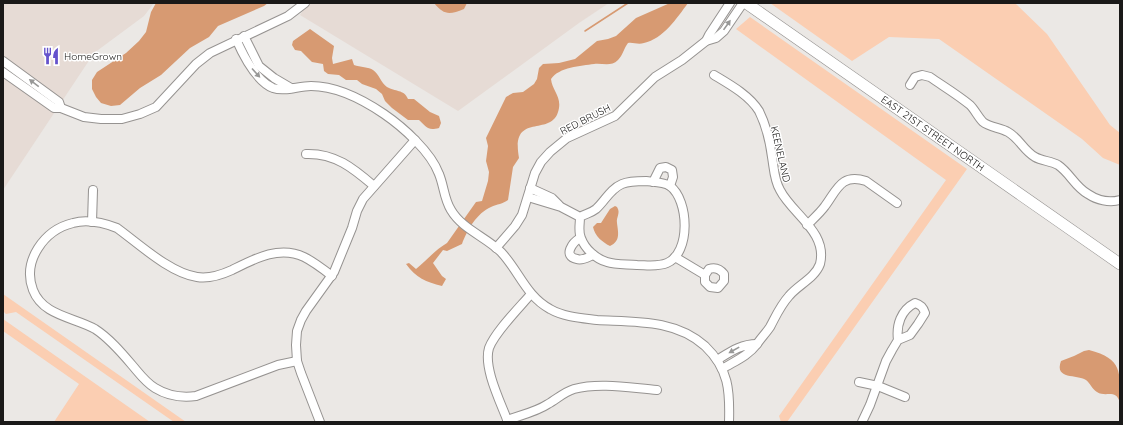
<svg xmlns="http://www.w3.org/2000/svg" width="1123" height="425" font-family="Quicksand,sans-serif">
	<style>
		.built { fill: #e6dbd5 }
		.green { fill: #fbceb2 }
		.water { fill: #d79a72 }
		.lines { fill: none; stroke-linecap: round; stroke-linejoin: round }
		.stream { stroke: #d79a72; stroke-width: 1.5 }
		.minor-casing { stroke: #969391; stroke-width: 10 }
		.major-casing { stroke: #969391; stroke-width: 12 }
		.minor { stroke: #fff; stroke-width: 8 }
		.major { stroke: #fff; stroke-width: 11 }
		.oneway { fill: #989897 }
		.labels { text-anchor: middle; stroke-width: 3; stroke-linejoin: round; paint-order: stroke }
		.poi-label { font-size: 10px; fill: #1a1918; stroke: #fff; text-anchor: start }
		.street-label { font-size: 10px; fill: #1a1918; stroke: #fff }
	</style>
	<rect width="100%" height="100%" fill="#ebe8e5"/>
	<g class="built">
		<polygon points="3,3 154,3 144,16 94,53 3,190"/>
		<polygon points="308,3 609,3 579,23 458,111 300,15"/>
	</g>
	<g class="green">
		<polygon points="770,3 1015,3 1047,34 1110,125 1120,133 1120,165 1103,158 1082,139 939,39 889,37 852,61"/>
		<polygon points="750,17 967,169 787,422 781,422 779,416 946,180 736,29"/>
		<polygon points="3,294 186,422 174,422 16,312 6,314 3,311"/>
		<polygon points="3,319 150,422 54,422 79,384 3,331"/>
	</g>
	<g class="water">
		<polygon points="156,3 268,3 264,6 218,26 209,37 190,48 161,75 140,88 120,105 111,106 101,103 96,97 92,89 92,80 97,72 126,53 139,41 146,32 151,12"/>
		<path d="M434 3H467L464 9C449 15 444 15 434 3Z"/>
		<path d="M670 3H688C677 18 663 39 644 43 638 45 633 42 628 43 624 48 623 55 618 60 611 67 603 63 594 64 581 66 559 67 551 79 552 90 561 96 559 108 554 140 510 109 519 158L513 167 508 200C503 204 497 204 491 207 477 213 467 230 462 244L447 251 443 250 433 263 442 276 446 279 442 286C426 282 416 278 406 264L409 263 416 269C427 260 435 250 447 243L476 202 482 201 488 181 489 172 486 161 488 146 486 138 506 97 513 93 523 92 534 84 537 79 539 68 543 64 559 63 575 59 597 41 608 39 616 36 636 18Z"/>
		<path d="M310 29 334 46 332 58 333 64 352 59 354 65C360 67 369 67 373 70 379 74 381 83 387 87 395 92 404 89 408 99H414L430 112 439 116 441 123 439 128C427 131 427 127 419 120H408L392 108 385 101 382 94 376 89 362 84 357 80H346L339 75 328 74 324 71 323 64 312 62 301 51 295 50 292 45 293 41Z"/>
		<path d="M615 206 617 207C621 213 616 217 617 223 618 232 621 241 610 246 602 242 595 236 593 227L597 223H601L610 209Z"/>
		<path d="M1089 350C1123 359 1120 372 1120 403 1116 388 1106 398 1097 392 1092 389 1090 383 1086 380 1077 374 1054 380 1061 361L1074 356 1084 351Z"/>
	</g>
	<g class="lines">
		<polyline class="stream" points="585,31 628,3"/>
		<g class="minor-casing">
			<g id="minor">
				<polyline points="244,36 259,66 274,78 291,88"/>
				<path d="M236 39C243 55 256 81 273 88 285 92 298 86 311 86 337 86 362 99 384 114 403 127 431 152 439 174 444 186 444 199 451 210 462 229 486 237 501 252 519 271 526 296 550 309 564 317 581 318 597 320 634 322 675 319 705 346 729 369 730 391 729 422"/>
				<polyline points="706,41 709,35 730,3"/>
				<polyline points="3,61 59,102 61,108"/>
				<polyline points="3,72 54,108 61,108 84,117 101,119 122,119 140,114 156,107 196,64 210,53 288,16 305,3"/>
				<path d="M714 75C729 84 749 95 759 111 766 125 770 142 772 157 774 168 774 180 780 190 792 214 828 232 820 264 815 278 798 285 789 296 780 306 776 316 770 327 766 333 761 338 757 344"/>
				<path d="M910 85 915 77 922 75 930 77C943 86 958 95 970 105 975 110 978 117 983 122 989 127 1001 128 1008 132 1019 138 1024 151 1035 157 1042 161 1051 161 1058 165 1070 173 1075 187 1088 194 1097 200 1109 203 1120 200"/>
				<path d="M306 154C335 153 353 168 374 186"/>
				<polyline points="653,182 660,168 666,167 672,170 673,177 670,186"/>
				<polyline points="530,188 552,198 559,205"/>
				<path d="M528 197 561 207 580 217C580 224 578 232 581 238 585 249 596 259 607 262 616 265 627 264 637 265 646 265 658 267 667 263 691 253 689 200 670 186 664 182 653 182 646 181 639 181 629 181 622 184 610 189 605 201 596 209 591 213 585 214 580 217"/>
				<polyline points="92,222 93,190"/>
				<path d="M807 225C813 219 820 213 825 206 837 190 841 173 866 181L897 203"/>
				<path d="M580 238C573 242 562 256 577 259 582 261 588 257 593 255"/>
				<polyline points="496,248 515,226 522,215 535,173 541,162 550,152 567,138 615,116 655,77 682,60 706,41 716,38 724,31 743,3"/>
				<path d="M675 257 705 275V282L710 287 718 288 724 281V274C720 269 715 267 709 269L705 275"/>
				<path d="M717 360C730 352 741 344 757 344 748 356 735 361 722 369"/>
				<path d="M297 361 278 365 196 396C181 398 168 396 155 388 145 382 139 373 132 365 121 352 109 338 95 329 74 317 43 316 33 290 22 261 44 230 73 223 87 219 104 223 117 228 139 244 170 273 197 277 209 279 221 275 232 270 254 259 279 245 304 257 314 262 323 269 332 276"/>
				<polyline points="859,382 878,386 905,397"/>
				<path d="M507 420C521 415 536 412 548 404 557 399 564 392 574 389 600 382 631 388 657 390"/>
				<polyline points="320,422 301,373 297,361 296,345 297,331 301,320 306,311 334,272 352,228 357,211 363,199 415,140"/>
				<path d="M508 422C501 403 483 368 489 348 495 332 519 308 531 294"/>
				<path d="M862 422 870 405 886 361 892 350 898 340 910 335 918 324 925 313C923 307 921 305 915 303 901 310 896 325 898 340"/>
			</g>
		</g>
		<g class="major-casing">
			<polyline id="major" points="746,3 1120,264"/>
		</g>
		<use href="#minor" class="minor"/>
		<use href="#major" class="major"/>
	</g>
	<defs><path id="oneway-solid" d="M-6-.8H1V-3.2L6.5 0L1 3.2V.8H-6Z"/></defs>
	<g class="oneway">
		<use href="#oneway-solid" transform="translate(727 25) rotate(-55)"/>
		<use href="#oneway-solid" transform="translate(256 73) rotate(48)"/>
		<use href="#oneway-solid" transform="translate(34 83) rotate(-143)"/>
		<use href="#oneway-solid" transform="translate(734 350) rotate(151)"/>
	</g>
	<defs>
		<g id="restaurant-bare" transform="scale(1.38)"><path d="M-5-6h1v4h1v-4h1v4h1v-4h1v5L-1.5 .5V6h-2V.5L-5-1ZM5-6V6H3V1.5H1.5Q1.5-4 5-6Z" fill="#6553cc" stroke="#fff" stroke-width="2.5" paint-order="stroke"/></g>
	</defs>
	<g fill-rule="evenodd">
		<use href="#restaurant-bare" x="51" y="56"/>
	</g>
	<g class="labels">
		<g class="poi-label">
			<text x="64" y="60">HomeGrown</text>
		</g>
		<g class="street-label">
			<text transform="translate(585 119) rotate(-27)" y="4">RED BRUSH</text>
			<text transform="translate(933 133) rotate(35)" y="4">EAST 21ST STREET NORTH</text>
			<text transform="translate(781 154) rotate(77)" y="4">KEENELAND</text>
		</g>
	</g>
	<rect width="1123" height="425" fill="none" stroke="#1a1918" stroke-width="8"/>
</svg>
